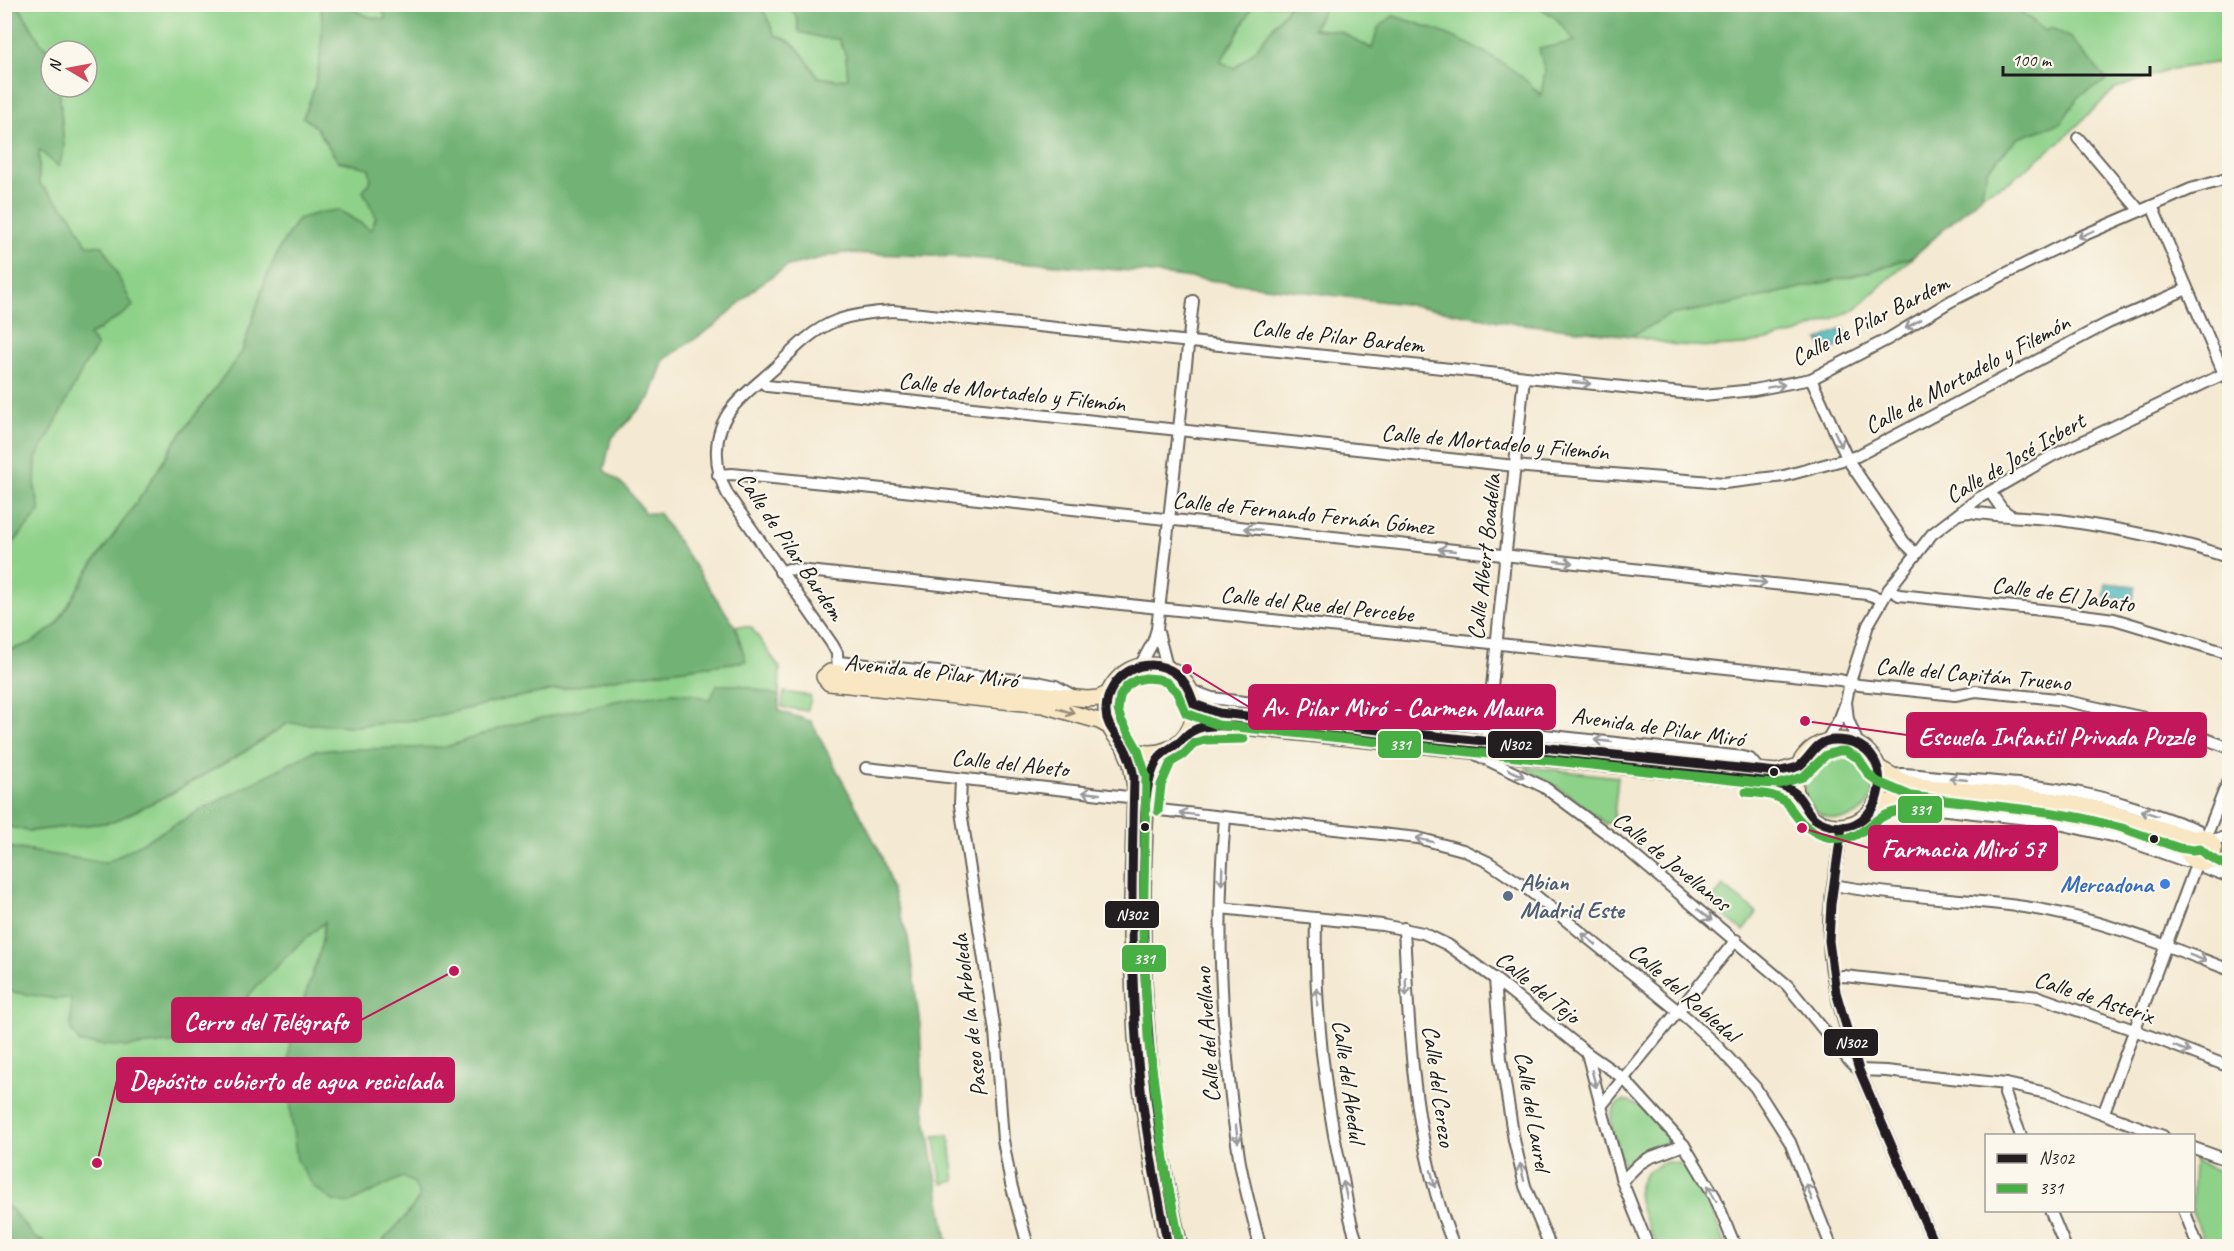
<svg xmlns="http://www.w3.org/2000/svg" width="2234" height="1251" font-family="Caveat,sans-serif">
	<style>
		.green { fill: #8ed189; stroke: #557652; stroke-width: 1.5 }
		.forest { fill: #72b375; stroke: #476848; stroke-width: 1.5 }
		.water { fill: #41b1ba; stroke: #2e666b; stroke-width: 1.5 }
		.lines { fill: none; stroke-linecap: round; stroke-linejoin: round }
		.street-casing { stroke: #68645c; stroke-width: 14 }
		.secondary-casing { stroke: #68645c; stroke-width: 18 }
		.street { stroke: #fff; stroke-width: 10 }
		.secondary { stroke: #f9e7c3; stroke-width: 15 }
		.bus-1-casing { stroke: #fbf7ec; stroke-width: 14 }
		.bus-2-casing { stroke: #fbf7ec; stroke-width: 14 }
		.bus-1 { stroke: #231f20; stroke-width: 9 }
		.bus-2 { stroke: #48af45; stroke-width: 9 }
		.oneway { stroke: #999 }
		.oneway2 { stroke: #968c78 }
		.bus-dot { fill: #1c1c1c; stroke: #fbf7ec; stroke-width: 2 }
		.shop-dot { fill: #3f7fe0; stroke: #fbf7ec; stroke-width: 2 }
		.service-dot { fill: #5c6f8a; stroke: #fbf7ec; stroke-width: 2 }
		.labels { text-anchor: middle; stroke-width: 4.5; stroke-linejoin: round; paint-order: stroke }
		.street-label { font-size: 24px; fill: #1c1c1c; stroke: #fbf7ec }
		.service-label { font-size: 24px; font-weight: bold; fill: #4e5e75; stroke: #fbf7ec; text-anchor: start }
		.shop-label { font-size: 24px; font-weight: bold; fill: #366cbe; stroke: #fbf7ec; text-anchor: end }
		.leader { fill: none; stroke: #c2185b; stroke-width: 2 }
		.callout-dot { fill: #c2185b; stroke: #fbf7ec; stroke-width: 2 }
		.callout { fill: #c2185b; stroke: #c2185b; stroke-width: 2 }
		.callout-label { font-size: 26px; text-anchor: middle; font-weight: bold; fill: #fff }
		.line-badge { stroke: #fbf7ec; stroke-width: 2 }
		.badge-label { font-size: 16px; text-anchor: middle; font-weight: bold; fill: #fff }
	</style>
	<rect width="100%" height="100%" fill="#fbf7ec"/>
	<filter id="ink" filterUnits="userSpaceOnUse"><feTurbulence type="fractalNoise" baseFrequency=".0167" numOctaves="2"/><feDisplacementMap in="SourceGraphic" scale="12" xChannelSelector="R" yChannelSelector="G"/><feConvolveMatrix kernelMatrix="1 2 1 2 8 2 1 2 1" color-interpolation-filters="sRGB"/></filter>
	<filter id="wash" filterUnits="userSpaceOnUse"><feTurbulence type="fractalNoise" baseFrequency=".008" numOctaves="4" result="noise"/><feDisplacementMap in="SourceGraphic" scale="24" xChannelSelector="R" yChannelSelector="G"/><feGaussianBlur stdDeviation="1.35" result="paint"/><feColorMatrix in="noise" values="0 0 0 0 0 0 0 0 0 0 0 0 0 0 0 0 0 1.4 0 .05"/><feComposite in="paint" operator="in"/></filter>
	<g filter="url(#wash)">
		<rect width="100%" height="100%" fill="#f4e9d2"/>
		<g class="green">
			<path d="M1536 4 1556 18 1575 41 1545 72 1542 96C1500 56 1448 31 1393 16L1373 49 1339 31 1313 29 1326 5Z"/>
			<path d="M18 5H321C324 43 320 82 303 117L316 127 338 161 369 167 371 180 363 191 376 217 371 230 339 210 298 219 281 245 265 281 242 352 175 442 144 492 91 567 56 625 31 643 7 651 5 648V553L40 511 35 488 36 458 52 430 84 366 97 347 89 335 99 330 87 246 70 214 39 184V149L64 148 59 87H87V51H51V53L40 42Z"/>
			<path d="M349 5H381L386 19C371 19 360 15 349 5Z"/>
			<path d="M761 5H790L797 19 823 38H839L846 56 848 78 838 80 818 77C804 58 799 42 775 35Z"/>
			<polygon points="1253,5 1290,5 1256,49 1235,68 1220,62 1234,40"/>
			<polygon points="2013,5 2229,5 2229,61 2172,69 2115,89 2063,139 2012,180 1981,195 1987,170 2018,138 2061,123 2078,97 2045,31"/>
			<polygon points="1914,256 1854,310 1798,333 1744,345 1711,347 1676,345 1631,336 1669,315 1726,305 1869,272"/>
			<polygon points="735,626 751,627 780,668 779,696 740,685 613,1246 53,1246 35,1238 12,1210 5,1204 4,987 32,850 5,847 5,826 31,831 113,822 174,792 244,752 288,723 357,726 423,719 502,700 630,676 745,661"/>
			<polygon points="784,692 810,696 811,699 807,711 782,707"/>
			<circle cx="1839" cy="784" r="35"/>
			<polygon points="1527,767 1618,777 1613,825 1609,822 1606,824 1568,794 1525,768"/>
			<polygon points="1723,886 1757,913 1743,931 1709,903"/>
			<path d="M1623 1101C1637 1100 1667 1127 1669 1142L1644 1150 1627 1164 1623 1163 1621 1159C1616 1142 1600 1110 1623 1101Z"/>
			<polygon points="949,1135 955,1181 942,1184 934,1136"/>
			<polygon points="2194,1161 2229,1175 2229,1236 2206,1245 2192,1211"/>
			<path d="M1666 1162C1674 1162 1682 1163 1688 1169 1706 1185 1716 1224 1725 1246H1657C1643 1214 1619 1178 1666 1162Z"/>
		</g>
		<g class="forest">
			<polygon points="5,4 18,5 40,42 51,53 51,87 59,87 64,148 59,167 39,150 39,183 70,214 87,245 103,246 133,306 122,315 89,335 97,347 84,366 52,430 36,458 35,488 40,511 5,553"/>
			<path d="M2013 5 2045 31 2052 28 2071 38 2107 80 2078 97 2061 123 2018 138 1987 170 1981 196 1914 256 1869 272 1726 305 1669 315 1631 336 1505 322 1404 304 1143 272 960 257 842 253 788 266 759 285 717 324 664 360 650 398 611 439 604 470 627 488 645 513H659L735 626 746 661 630 676 502 700 423 719 357 726 288 723 244 752 174 792 113 822 30 831 5 826V648L7 651 31 643 56 625 91 567 144 492 175 442 242 352 265 281 281 245 298 219 322 212 339 210 371 230 376 217 363 191 371 180 369 168 338 161 316 127 303 117C320 82 324 44 321 5H349C360 15 370 19 386 19L381 5H761L775 35C799 42 804 58 818 77L838 80 848 78 846 56 839 39 823 38 799 32 797 19 790 5H1253L1234 40 1220 62 1235 68 1256 49 1290 5H1326L1313 29 1339 31 1372 49 1378 28 1393 16C1436 28 1481 47 1517 73 1526 79 1533 88 1541 95L1545 72 1539 49 1575 41 1556 18 1536 5Z"/>
			<polygon points="717,685 740,685 779,696 779,711 811,721 881,854 908,938 920,1025 924,1107 948,1246 378,1246 405,1217 420,1197 414,1183 402,1177 350,1203 333,1201 313,1186 297,1160 291,1116 289,1060 291,1024 303,1002 320,951 325,922 297,946 257,986 224,1024 197,1040 128,1047 80,1043 71,1030 71,998 56,999 7,991 5,987 5,847 106,863 208,806 316,750 446,747 507,726 624,699 672,693 690,694 710,700"/>
			<polygon points="4,1204 12,1210 35,1238 53,1246 5,1246"/>
		</g>
		<g class="water">
			<polygon points="1844,328 1850,341 1825,353 1818,340"/>
			<polygon points="2106,583 2135,586 2133,600 2104,597"/>
		</g>
	</g>
	<g filter="url(#ink)">
		<g class="lines">
			<g class="street-casing">
				<g id="street">
					<polyline points="2078,138 2140,211"/>
					<polyline points="2152,206 2224,374 2230,382"/>
					<polyline points="1811,379 1848,460 1904,542 1915,553"/>
					<polyline points="761,381 767,386 1515,466 1724,483 1784,476 1857,456 2108,323 2187,289"/>
					<polyline points="718,475 732,474 903,491 1867,594 1882,599"/>
					<polyline points="1990,492 2002,509 2011,516"/>
					<path d="M1959 514 1968 512C1999 516 2029 517 2060 520 2116 528 2176 539 2230 558"/>
					<polyline points="780,572 789,569 894,580 1840,680 1859,685 1955,695 1976,691 2057,699 2154,720 2230,748"/>
					<polyline points="1889,589 1899,595 2052,611 2114,619 2230,654"/>
					<polyline points="1158,632 1166,663 1173,671"/>
					<polyline points="838,662 1037,682 1056,686 1074,696"/>
					<polyline points="1140,666 1153,642 1157,629 1193,301"/>
					<path d="M838 673 837 653 832 644 728 495C713 468 712 433 732 408 744 393 762 380 776 367 795 348 813 329 838 320 856 314 875 312 893 311L1662 391 1703 395 1754 390 1811 379 1888 339 1951 301 2075 239 2191 189 2230 178"/>
					<polyline points="1190,690 1212,698 1236,701 1743,757 1750,759 1760,771"/>
					<polyline points="1846,702 1850,682 1868,625 1889,589 1932,534 1979,498 2052,456 2230,371"/>
					<polyline points="1487,735 1524,377"/>
					<polyline points="1827,740 1840,718 1846,702 1848,719 1858,744"/>
					<polyline points="1477,755 1544,787 1617,841 1787,985 1851,1063 1859,1070 1935,1246"/>
					<polyline points="866,768 1128,797 1150,809 1418,838 1463,850 1488,862 1525,887 1688,1019 1718,1047 1755,1087 1790,1142 1831,1246"/>
					<path d="M1891 775 1903 774 1919 775C1974 781 2031 783 2085 794 2121 801 2156 815 2191 827L2198 830 2201 836"/>
					<polyline points="961,779 960,805 995,1031 1003,1140 1011,1184 1028,1246"/>
					<polyline points="1893,804 2046,821 2120,838 2185,861 2192,860"/>
					<path d="M1225 818C1215 931 1222 1045 1239 1157 1244 1187 1253 1217 1260 1246"/>
					<path d="M1842 826C1838 864 1827 903 1829 941 1830 984 1845 1026 1858 1067"/>
					<polyline points="2206,837 2230,776"/>
					<polyline points="2210,840 2220,838 2230,841"/>
					<polyline points="2200,863 2205,868 2230,877"/>
					<path d="M1834 885C1896 897 1961 898 2024 907 2095 917 2163 944 2230 970"/>
					<polyline points="1221,908 1382,925 1423,933 1448,945 1495,979 1587,1053 1623,1078 1684,1145 1715,1197 1735,1246"/>
					<path d="M1316 918C1314 1005 1324 1094 1343 1179 1347 1201 1350 1226 1359 1246"/>
					<path d="M1404 928C1409 1035 1413 1146 1454 1246"/>
					<polyline points="1833,977 1844,976 2039,997 2134,1030 2230,1067"/>
					<polyline points="1495,979 1501,1058 1514,1140 1525,1186 1550,1246"/>
					<polyline points="1587,1053 1601,1106"/>
					<polyline points="1859,1070 1886,1071 2006,1084 2051,1094 2163,1136"/>
					<polyline points="2006,1084 2005,1094 2021,1136"/>
					<polyline points="2104,1112 2197,862"/>
					<polyline points="2194,1148 2230,1161"/>
					<polyline points="1622,1181 1639,1164 1649,1158 1684,1145"/>
					<polyline points="2050,1210 2065,1246"/>
					<polyline points="2184,1210 2198,1246"/>
					<polyline points="1648,1246 1622,1181 1601,1106 1736,940"/>
				</g>
			</g>
			<g class="secondary-casing">
				<g id="secondary">
					<circle cx="1150" cy="709" r="44"/>
					<polyline points="1109,693 1099,698 1087,699 830,672 824,677 829,683 1043,705 1099,721 1110,727"/>
					<polyline points="1194,704 1219,713 1235,715 1742,769 1777,772 1799,766"/>
					<polyline points="1188,733 1201,728 1233,726 1773,782 1797,794"/>
					<circle cx="1838" cy="783" r="43"/>
					<polyline points="1123,744 1131,763 1135,788 1131,936 1136,1038 1141,1088 1154,1177 1168,1246"/>
					<path d="M1162 753C1143 783 1146 820 1144 854 1139 982 1149 1122 1180 1246"/>
					<path d="M1879 768 1904 782 1919 786C1974 792 2029 795 2083 806 2121 813 2156 830 2194 838"/>
					<path d="M1874 807C1911 792 1944 799 1983 803"/>
					<polyline points="2052,811 2122,827 2178,845 2188,852"/>
					<circle cx="2201" cy="850" r="13"/>
					<polyline points="2209,860 2230,864"/>
				</g>
			</g>
			<use href="#street" class="street"/>
			<use href="#secondary" class="secondary"/>
			<g class="bus-1-casing">
				<g id="bus-1">
					<polyline points="1842,826 1831,904 1829,941 1836,992 1859,1070 1935,1246"/>
					<path d="M1168 1246C1154 1177 1141 1108 1136 1038 1130 951 1132 864 1134 777 1132 766 1129 756 1124 747 1117 735 1105 725 1106 710 1107 675 1145 652 1175 673 1186 681 1190 692 1194 704L1219 713 1777 772C1783 770 1794 769 1799 766 1812 757 1814 740 1835 740 1906 740 1884 845 1825 824 1806 817 1808 807 1797 795 1793 789 1780 785 1773 782L1233 726C1218 726 1202 724 1189 733 1184 737 1181 742 1175 745 1169 750 1162 752 1158 759 1141 789 1145 828 1144 862 1141 992 1152 1119 1180 1246"/>
				</g>
			</g>
			<g class="bus-2-casing">
				<g id="bus-2">
					<path d="M1746 792C1758 793 1776 794 1786 802 1789 804 1791 810 1794 813 1803 826 1817 836 1832 838 1859 842 1866 825 1886 815 1901 808 1921 809 1937 811"/>
					<polyline points="1158,811 1161,785 1171,762 1183,755 1195,743 1204,740 1244,739"/>
					<polyline points="1180,1244 1166,1175 1148,1037 1143,936 1146,776 1138,750 1121,720 1118,710 1120,696 1127,686 1136,680 1146,678 1158,679 1168,683 1177,692 1186,713 1218,725 1759,783 1779,784 1803,777 1826,755 1839,751 1845,751 1858,758 1869,775 1878,782 1911,796 2048,812 2083,818 2122,828 2179,848 2193,850 2200,849 2208,856 2225,865"/>
				</g>
			</g>
			<use href="#bus-1" class="bus-1"/>
			<use href="#bus-2" class="bus-2"/>
		</g>
		<defs><path id="oneway-shaft" d="M-6 0H5M1.5-3L5.5 0L1.5 3" fill="none" stroke-width="1.6" stroke-linecap="round" stroke-linejoin="round" transform="scale(1.5)"/></defs>
		<g class="oneway">
			<use href="#oneway-shaft" transform="translate(2086 234) rotate(157)"/>
			<use href="#oneway-shaft" transform="translate(1913 324) rotate(149)"/>
			<use href="#oneway-shaft" transform="translate(1582 383) rotate(6)"/>
			<use href="#oneway-shaft" transform="translate(1776 386) rotate(-10)"/>
			<use href="#oneway-shaft" transform="translate(1838 439) rotate(65)"/>
			<use href="#oneway-shaft" transform="translate(1253 529) rotate(-174)"/>
			<use href="#oneway-shaft" transform="translate(1447 550) rotate(-174)"/>
			<use href="#oneway-shaft" transform="translate(1564 562) rotate(6)"/>
			<use href="#oneway-shaft" transform="translate(1758 582) rotate(6)"/>
			<use href="#oneway-shaft" transform="translate(1603 741) rotate(-174)"/>
			<use href="#oneway-shaft" transform="translate(1516 773) rotate(26)"/>
			<use href="#oneway-shaft" transform="translate(1958 779) rotate(-174)"/>
			<use href="#oneway-shaft" transform="translate(1091 793) rotate(-174)"/>
			<use href="#oneway-shaft" transform="translate(2149 813) rotate(-161)"/>
			<use href="#oneway-shaft" transform="translate(1188 814) rotate(-173)"/>
			<use href="#oneway-shaft" transform="translate(1424 840) rotate(-167)"/>
			<use href="#oneway-shaft" transform="translate(1222 876) rotate(92)"/>
			<use href="#oneway-shaft" transform="translate(1705 915) rotate(39)"/>
			<use href="#oneway-shaft" transform="translate(1589 939) rotate(-141)"/>
			<use href="#oneway-shaft" transform="translate(2198 958) rotate(21)"/>
			<use href="#oneway-shaft" transform="translate(1406 987) rotate(88)"/>
			<use href="#oneway-shaft" transform="translate(1317 997) rotate(-92)"/>
			<use href="#oneway-shaft" transform="translate(2182 1049) rotate(21)"/>
			<use href="#oneway-shaft" transform="translate(1594 1079) rotate(75)"/>
			<use href="#oneway-shaft" transform="translate(1237 1134) rotate(83)"/>
			<use href="#oneway-shaft" transform="translate(1522 1172) rotate(-103)"/>
			<use href="#oneway-shaft" transform="translate(1433 1179) rotate(77)"/>
			<use href="#oneway-shaft" transform="translate(1345 1190) rotate(-102)"/>
			<use href="#oneway-shaft" transform="translate(1809 1192) rotate(-112)"/>
			<use href="#oneway-shaft" transform="translate(1712 1193) rotate(-119)"/>
		</g>
		<use class="oneway2" href="#oneway-shaft" transform="translate(1066 711) rotate(16)"/>
	</g>
	<g class="bus-dot">
		<circle cx="1774" cy="772" r="5"/>
		<circle cx="1145" cy="827" r="5"/>
		<circle cx="2154" cy="839" r="5"/>
	</g>
	<circle class="shop-dot" cx="2165" cy="884" r="6"/>
	<circle class="service-dot" cx="1508" cy="896" r="6"/>
	<g class="labels">
		<g class="street-label">
			<text transform="translate(1870 320) rotate(-27)" y="8">Calle de Pilar Bardem</text>
			<text transform="translate(1338 336) rotate(6)" y="8">Calle de Pilar Bardem</text>
			<text transform="translate(1967 374) rotate(-28)" y="8">Calle de Mortadelo y Filemón</text>
			<text transform="translate(1012 392) rotate(6)" y="8">Calle de Mortadelo y Filemón</text>
			<text transform="translate(1495 442) rotate(5)" y="8">Calle de Mortadelo y Filemón</text>
			<text transform="translate(2015 458) rotate(-30)" y="8">Calle de José Isbert</text>
			<text transform="translate(1303 513) rotate(6)" y="8">Calle de Fernando Fernán Gómez</text>
			<text transform="translate(791 546) rotate(56)" y="8">Calle de Pilar Bardem</text>
			<text transform="translate(1484 557) rotate(-84)" y="8">Calle Albert Boadella</text>
			<text transform="translate(2063 594) rotate(8)" y="8">Calle de El Jabato</text>
			<text transform="translate(1317 604) rotate(6)" y="8">Calle del Rue del Percebe</text>
			<text transform="translate(931 671) rotate(6)" y="8">Avenida de Pilar Miró</text>
			<text transform="translate(1973 674) rotate(5)" y="8">Calle del Capitán Trueno</text>
			<text transform="translate(1658 727) rotate(8)" y="8">Avenida de Pilar Miró</text>
			<text transform="translate(1010 763) rotate(6)" y="8">Calle del Abeto</text>
			<text transform="translate(1672 861) rotate(39)" y="8">Calle de Jovellanos</text>
			<text transform="translate(1538 987) rotate(39)" y="8">Calle del Tejo</text>
			<text transform="translate(1684 992) rotate(41)" y="8">Calle del Robledal</text>
			<text transform="translate(2094 997) rotate(18)" y="8">Calle de Asterix</text>
			<text transform="translate(969 1016) rotate(-97)" y="8">Paseo de la Arboleda</text>
			<text transform="translate(1207 1035) rotate(-94)" y="8">Calle del Avellano</text>
			<text transform="translate(1349 1081) rotate(82)" y="8">Calle del Abedul</text>
			<text transform="translate(1439 1086) rotate(82)" y="8">Calle del Cerezo</text>
			<text transform="translate(1533 1111) rotate(80)" y="8">Calle del Laurel</text>
		</g>
		<g class="service-label">
			<text x="1520" y="890">Abian<tspan x="1520" dy="28">Madrid Este</tspan></text>
		</g>
		<g class="shop-label">
			<text x="2153" y="892">Mercadona</text>
		</g>
	</g>
	<path class="leader" d="M1187 669L1249 707M1805 721L1907 735M1802 828L1869 848M454 971L361 1020M97 1163L117 1080"/>
	<g class="callout-dot">
		<circle cx="1187" cy="669" r="6"/>
		<circle cx="1805" cy="721" r="6"/>
		<circle cx="1802" cy="828" r="6"/>
		<circle cx="454" cy="971" r="6"/>
		<circle cx="97" cy="1163" r="6"/>
	</g>
	<g class="callout">
		<rect x="1249" y="685" width="306" height="44" rx="6"/>
		<rect x="1907" y="713" width="299" height="44" rx="6"/>
		<rect x="1869" y="826" width="188" height="44" rx="6"/>
		<rect x="172" y="998" width="189" height="44" rx="6"/>
		<rect x="117" y="1058" width="337" height="44" rx="6"/>
	</g>
	<g class="callout-label">
		<text x="1402" y="716">Av. Pilar Miró - Carmen Maura</text>
		<text x="2056" y="745">Escuela Infantil Privada Puzzle</text>
		<text x="1963" y="857">Farmacia Miró 57</text>
		<text x="266" y="1030">Cerro del Telégrafo</text>
		<text x="286" y="1089">Depósito cubierto de agua reciclada</text>
	</g>
	<g class="line-badge">
		<rect x="1487" y="730" width="57" height="29" rx="6" fill="#231f20"/>
		<rect x="1377" y="730" width="45" height="29" rx="6" fill="#48af45"/>
		<rect x="1897" y="795" width="46" height="29" rx="6" fill="#48af45"/>
		<rect x="1104" y="900" width="56" height="29" rx="6" fill="#231f20"/>
		<rect x="1121" y="944" width="46" height="29" rx="6" fill="#48af45"/>
		<rect x="1823" y="1028" width="56" height="29" rx="6" fill="#231f20"/>
	</g>
	<g class="badge-label">
		<text x="1515" y="750">N302</text>
		<text x="1400" y="750">331</text>
		<text x="1920" y="815">331</text>
		<text x="1132" y="920">N302</text>
		<text x="1144" y="964">331</text>
		<text x="1851" y="1048">N302</text>
	</g>
	<rect width="2234" height="1251" fill="none" stroke="#fbf7ec" stroke-width="24"/>
	<rect x="1985" y="1134" width="210" height="78" fill="#fbf7ec" stroke="#a29f99" stroke-width="1.5"/>
	<rect x="1997" y="1154" width="30" height="9" fill="#231f20" stroke="#a29f99" stroke-width="1.5"/>
	<text x="2039" y="1164" font-size="18" fill="#1c1c1c">N302</text>
	<rect x="1997" y="1184" width="30" height="9" fill="#48af45" stroke="#a29f99" stroke-width="1.5"/>
	<text x="2039" y="1194" font-size="18" fill="#1c1c1c">331</text>
	<g transform="translate(69 69) rotate(280)"><circle r="28" fill="#fbf7ec" stroke="#a29f99" stroke-width="1.5"/>
	<path d="M0-4.5L10 22L0 15L-10 22Z" fill="#d1495b"/>
	<text y="-9" font-size="16" font-weight="bold" text-anchor="middle" fill="#1c1c1c">N</text>
	</g>
	<path d="M2003 66v9h147v-9" fill="none" stroke="#1c1c1c" stroke-width="3"/>
	<text x="2012" y="66" font-size="18" fill="#1c1c1c" stroke="#fbf7ec" stroke-width="4.5" paint-order="stroke">100 m</text>
</svg>
